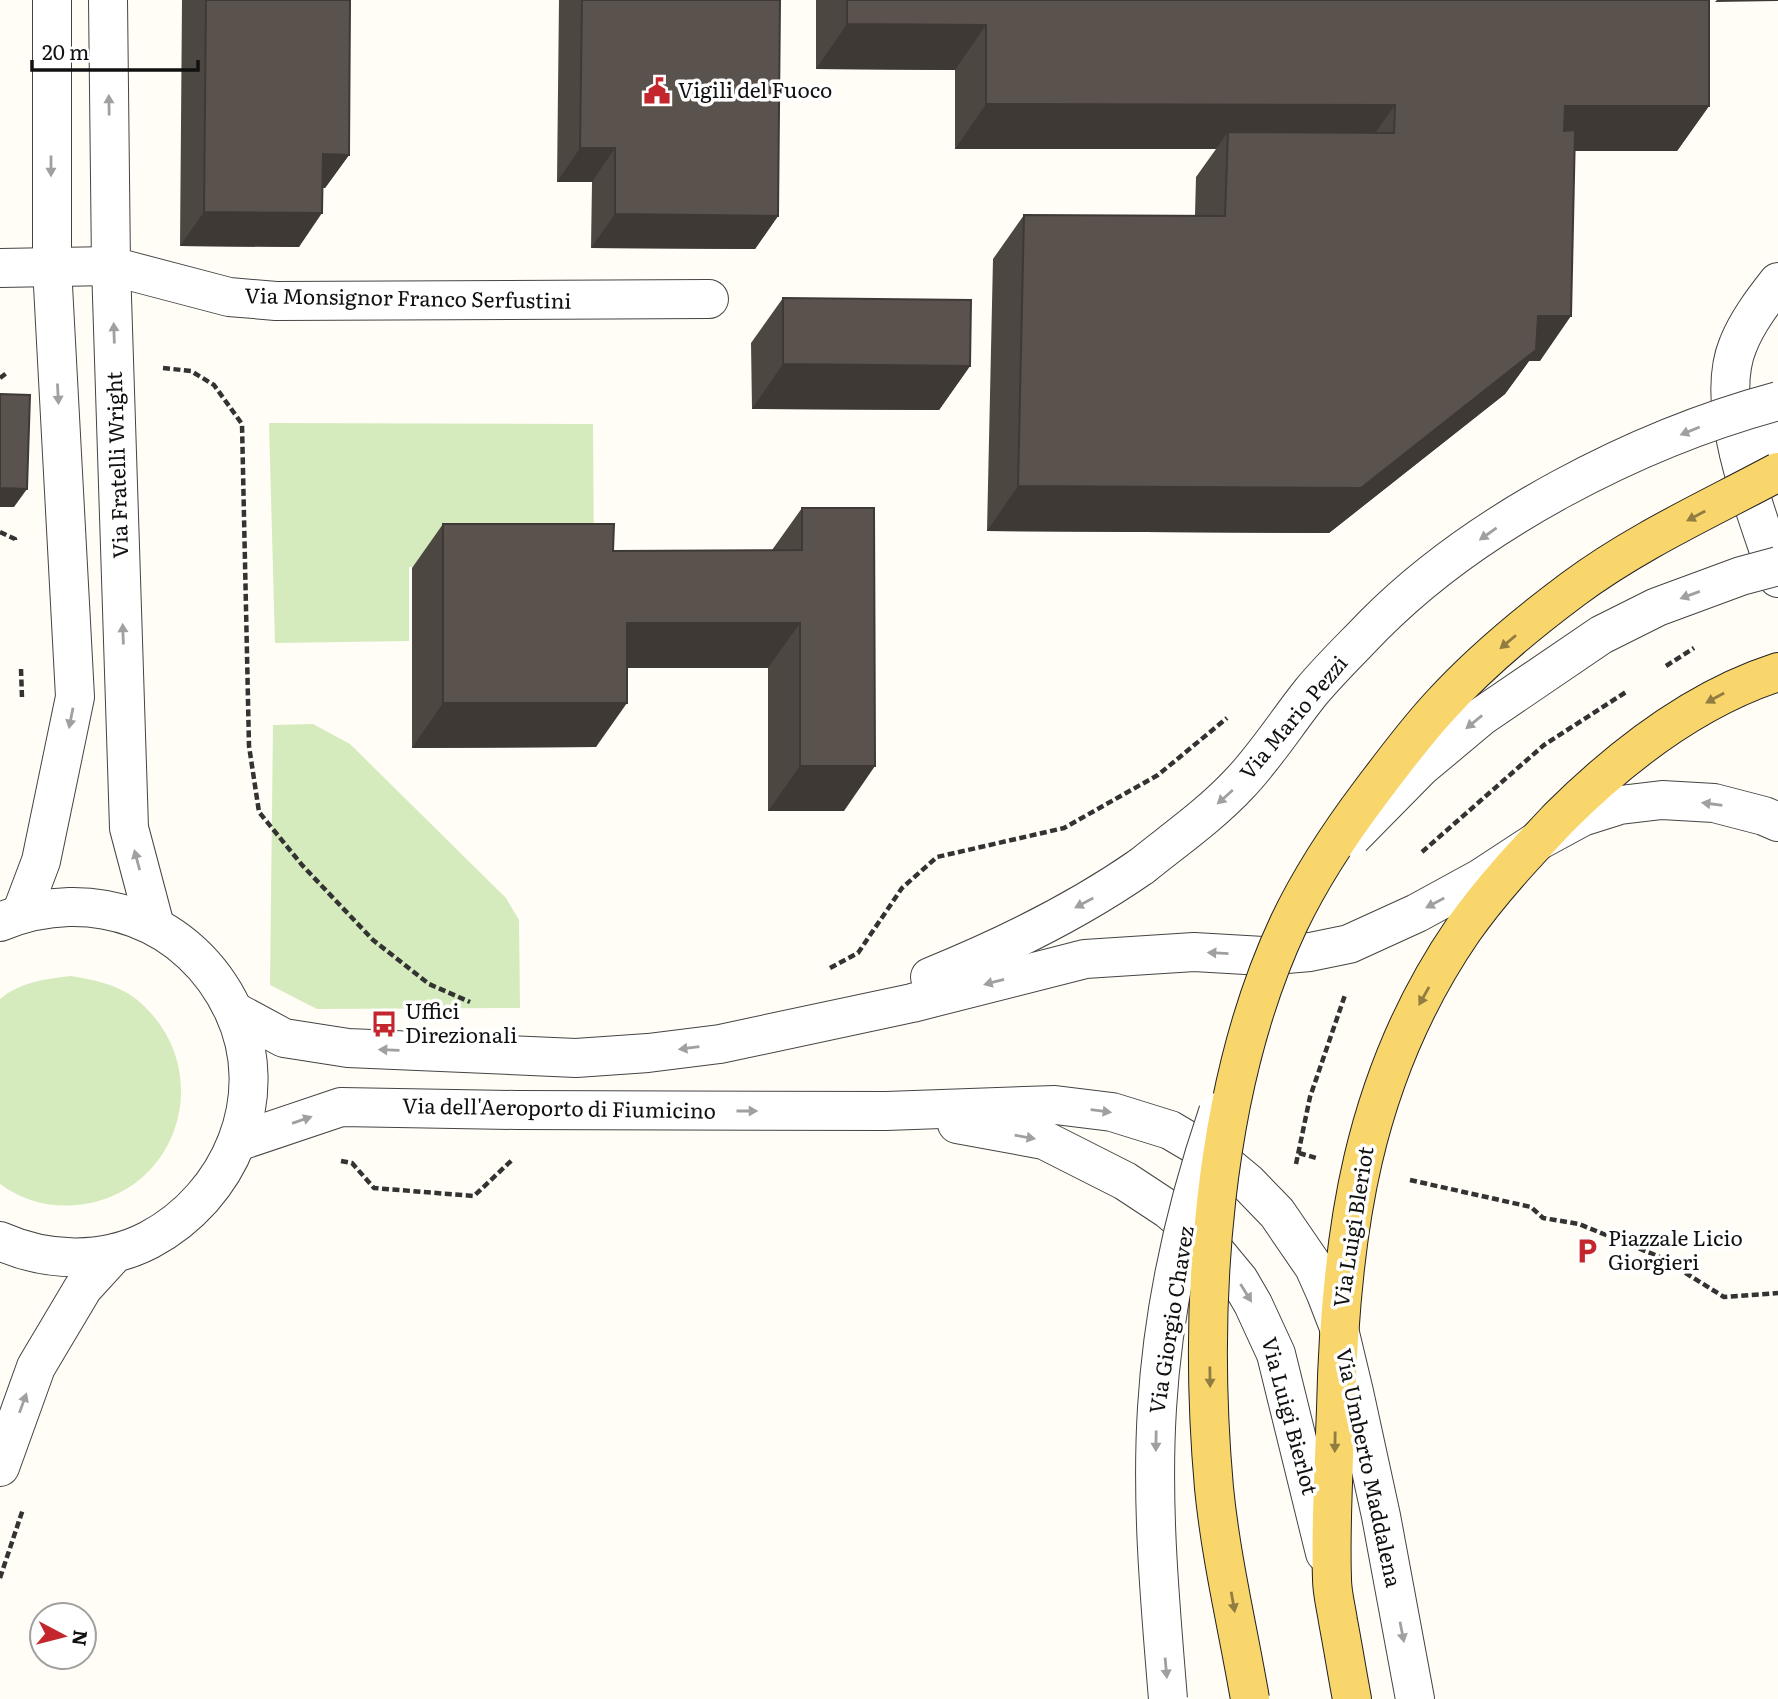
<svg xmlns="http://www.w3.org/2000/svg" width="1778" height="1699" font-family="Literata,serif">
	<style>
		.green { fill: #d5ebbd }
		.lines { fill: none; stroke-linecap: round; stroke-linejoin: round }
		.minor-casing { stroke: #444; stroke-width: 40 }
		.major-casing { stroke: #222; stroke-width: 40 }
		.path { stroke: #333; stroke-width: 4.5; stroke-dasharray: 7 3.5; stroke-linecap: butt }
		.minor { stroke: #fff; stroke-width: 38 }
		.major { stroke: #f9d66b; stroke-width: 38 }
		.minor-bridge-casing { stroke: #444; stroke-width: 40; stroke-linecap: butt }
		.major-bridge-casing { stroke: #222; stroke-width: 40; stroke-linecap: butt }
		.minor-bridge { stroke: #fff; stroke-width: 38 }
		.major-bridge { stroke: #f9d66b; stroke-width: 38 }
		.wall { fill: #4d4742 }
		.shaded-wall { fill: #3f3936 }
		.building { fill: #5a524d; stroke: #3f3936; stroke-width: 2 }
		.oneway { fill: #a0a0a0 }
		.oneway2 { fill: #917d42 }
		.labels { text-anchor: middle; stroke-width: 7; stroke-linejoin: round; paint-order: stroke }
		.poi-label { font-size: 21px; fill: #111; stroke: #fff; text-anchor: start }
		.street-label { font-size: 21px; fill: #111; stroke: #fff }
	</style>
	<rect width="100%" height="100%" fill="#fffdf5"/>
	<g class="green">
		<polygon points="269,423 593,424 594,563 409,567 409,641 275,643"/>
		<polygon points="313,724 350,744 506,898 519,920 520,1008 317,1009 270,985 273,725"/>
		<path d="M71 976C94 980 117 984 136 999 218 1065 182 1195 76 1205 49 1208 22 1200 0 1184V999C20 982 46 979 71 976Z"/>
	</g>
	<g class="lines">
		<g class="minor-casing">
			<g id="minor">
				<polyline points="108,0 111,266 129,828 155,926"/>
				<polyline points="0,268 111,266 229,297 276,301 709,299"/>
				<path d="M1778 282C1763 301 1747 322 1738 345 1712 407 1758 515 1778 578"/>
				<polyline points="1739,453 1778,439"/>
				<polyline points="21,914 41,861 75,697 52,267 52,0"/>
				<path d="M930 977C1004 947 1076 912 1142 866"/>
				<polyline points="234,1011 284,1038 348,1048 576,1058 648,1053 720,1044 912,1003 1085,959 1194,952 1263,956 1310,952 1349,944 1417,913 1481,878 1536,842 1582,817 1620,805 1662,800 1714,803 1764,816 1778,822"/>
				<polyline points="957,1124 1044,1140 1125,1181 1169,1210 1210,1245 1239,1280 1253,1304 1276,1354 1325,1553"/>
				<polyline points="237,1142 341,1107 516,1110 886,1111 1055,1105 1112,1112 1170,1130 1219,1159 1248,1183 1277,1213 1314,1267 1326,1294 1338,1325 1354,1392 1381,1516 1415,1699"/>
				<path d="M0 1241C47 1262 103 1264 149 1240 230 1197 274 1097 233 1010 191 920 91 884 0 922"/>
				<polyline points="0,1467 36,1367 83,1288 115,1253"/>
			</g>
		</g>
		<g class="major-casing">
			<path id="major" d="M1352 1699C1347 1673 1343 1647 1338 1621 1336 1607 1332 1593 1332 1579 1330 1523 1334 1466 1336 1409 1340 1235 1362 1077 1463 930 1491 890 1525 854 1558 819 1620 757 1694 699 1778 672"/>
		</g>
		<g class="path">
			<polyline points="163,368 191,371 214,385 242,424 249,746 259,812 302,865 373,940 429,984 470,1002"/>
			<polyline points="0,378 8,372"/>
			<polyline points="0,532 15,539 15,541"/>
			<polyline points="1666,666 1694,648"/>
			<polyline points="21,669 22,698"/>
			<polyline points="1422,852 1544,745 1626,692"/>
			<polyline points="830,968 858,953 902,888 937,857 1064,828 1158,775 1227,718"/>
			<polyline points="1299,1153 1316,1158"/>
			<polyline points="341,1161 352,1163 374,1188 474,1196 513,1159"/>
			<polyline points="1296,1164 1310,1097 1345,995"/>
			<polyline points="1410,1180 1531,1207 1543,1218 1579,1224 1660,1257 1724,1297 1778,1293"/>
			<polyline points="0,1578 23,1509"/>
		</g>
		<use href="#minor" class="minor"/>
		<use href="#major" class="major"/>
		<g class="minor-bridge-casing">
			<g id="minor-bridge">
				<polyline points="1352,837 1421,767 1482,716 1601,635 1657,607 1741,576 1778,566"/>
				<path d="M1142 866C1174 840 1210 815 1239 784 1265 757 1287 722 1311 692 1330 669 1352 648 1373 626 1476 522 1637 439 1778 401"/>
				<path d="M1168 1699C1160 1602 1151 1505 1157 1408 1163 1308 1186 1206 1218 1112"/>
			</g>
		</g>
		<g class="major-bridge-casing">
			<path id="major-bridge" d="M1250 1699C1238 1629 1221 1559 1214 1488 1198 1308 1211 1089 1289 923 1311 877 1340 833 1371 792 1393 763 1415 733 1440 706 1480 662 1526 624 1573 589 1636 542 1709 509 1778 472"/>
		</g>
		<use href="#minor-bridge" class="minor-bridge"/>
		<use href="#major-bridge" class="major-bridge"/>
	</g>
	<g class="wall">
		<polygon points="182,0 350,0 349,155 325,188 323,188 299,247 180,246"/>
		<polygon points="559,0 780,0 778,216 755,249 591,248 592,182 557,182"/>
		<polygon points="816,0 1709,0 1709,106 1677,151 1574,151 1540,361 1529,361 1505,394 1329,533 987,531 993,259 1024,215 1195,215 1196,177 1216,149 955,149 955,70 816,69"/>
		<polygon points="783,298 970,366 939,410 752,409 751,343"/>
		<polygon points="802,508 844,811 768,811 768,668 627,668 596,747 412,748 412,568 443,524 613,551 772,550"/>
	</g>
	<g class="shaded-wall">
		<polygon points="1717,0 1778,0 1778,1 1715,2"/>
		<polygon points="847,24 986,25 955,70 816,69"/>
		<polygon points="986,104 1395,105 1363,150 1228,132 1216,149 955,149"/>
		<polygon points="1565,106 1709,106 1677,151 1534,151"/>
		<polygon points="580,148 615,148 592,182 557,182"/>
		<polygon points="323,154 349,155 325,188 299,188"/>
		<polygon points="204,212 322,213 299,247 180,246"/>
		<polygon points="615,214 778,216 755,249 591,248"/>
		<polygon points="1538,316 1571,316 1540,361 1529,361 1505,394 1329,533 987,531 1018,486"/>
		<polygon points="783,364 970,366 939,410 752,409"/>
		<polygon points="0,488 27,489 14,507 0,507"/>
		<polygon points="627,623 800,623 768,668 595,668"/>
		<polygon points="443,703 627,703 596,747 412,748"/>
		<polygon points="800,766 875,766 844,811 768,811"/>
	</g>
	<g class="building">
		<polygon points="206,0 350,0 349,155 323,154 322,213 204,212"/>
		<polygon points="582,0 780,0 778,216 615,214 615,148 580,148"/>
		<polygon points="847,0 1709,0 1709,106 1565,106 1564,131 1575,130 1571,316 1538,316 1536,350 1361,488 1018,486 1024,215 1225,216 1228,132 1394,133 1395,105 986,104 986,25 847,24"/>
		<polygon points="783,298 971,300 970,366 783,364"/>
		<polygon points="0,394 30,395 27,489 0,488"/>
		<polygon points="802,508 874,508 875,766 800,766 800,623 627,623 627,703 443,703 443,524 614,524 613,551 802,550"/>
	</g>
	<defs><path id="oneway-solid" d="M-6-.8H1V-3.2L6.5 0L1 3.2V.8H-6Z" transform="scale(1.75)"/></defs>
	<g class="oneway">
		<use href="#oneway-solid" transform="translate(109 105) rotate(-91)"/>
		<use href="#oneway-solid" transform="translate(51 166) rotate(90)"/>
		<use href="#oneway-solid" transform="translate(114 333) rotate(-92)"/>
		<use href="#oneway-solid" transform="translate(58 394) rotate(87)"/>
		<use href="#oneway-solid" transform="translate(1690 431) rotate(158)"/>
		<use href="#oneway-solid" transform="translate(1488 534) rotate(145)"/>
		<use href="#oneway-solid" transform="translate(1690 595) rotate(160)"/>
		<use href="#oneway-solid" transform="translate(123 634) rotate(-92)"/>
		<use href="#oneway-solid" transform="translate(71 718) rotate(101)"/>
		<use href="#oneway-solid" transform="translate(1474 722) rotate(141)"/>
		<use href="#oneway-solid" transform="translate(1225 797) rotate(138)"/>
		<use href="#oneway-solid" transform="translate(1712 804) rotate(-172)"/>
		<use href="#oneway-solid" transform="translate(137 860) rotate(-105)"/>
		<use href="#oneway-solid" transform="translate(1084 903) rotate(152)"/>
		<use href="#oneway-solid" transform="translate(1435 903) rotate(152)"/>
		<use href="#oneway-solid" transform="translate(1218 953) rotate(-177)"/>
		<use href="#oneway-solid" transform="translate(994 982) rotate(165)"/>
		<use href="#oneway-solid" transform="translate(689 1048) rotate(173)"/>
		<use href="#oneway-solid" transform="translate(389 1050) rotate(-178)"/>
		<use href="#oneway-solid" transform="translate(747 1111)"/>
		<use href="#oneway-solid" transform="translate(1101 1111) rotate(7)"/>
		<use href="#oneway-solid" transform="translate(302 1120) rotate(-19)"/>
		<use href="#oneway-solid" transform="translate(1025 1137) rotate(10)"/>
		<use href="#oneway-solid" transform="translate(1246 1293) rotate(58)"/>
		<use href="#oneway-solid" transform="translate(23 1403) rotate(-70)"/>
		<use href="#oneway-solid" transform="translate(1156 1441) rotate(91)"/>
		<use href="#oneway-solid" transform="translate(1402 1632) rotate(79)"/>
		<use href="#oneway-solid" transform="translate(1166 1668) rotate(85)"/>
	</g>
	<g class="oneway2">
		<use href="#oneway-solid" transform="translate(1696 516) rotate(152)"/>
		<use href="#oneway-solid" transform="translate(1508 642) rotate(140)"/>
		<use href="#oneway-solid" transform="translate(1715 698) rotate(151)"/>
		<use href="#oneway-solid" transform="translate(1424 996) rotate(119)"/>
		<use href="#oneway-solid" transform="translate(1210 1377) rotate(89)"/>
		<use href="#oneway-solid" transform="translate(1335 1442) rotate(91)"/>
		<use href="#oneway-solid" transform="translate(1233 1602) rotate(80)"/>
	</g>
	<defs>
		<g id="civic-bare" transform="scale(2.1)"><path d="M-.6-6.5H3V-4.5H.6V-3L4-1V1h2V6H-6V1h2V-1L-.6-3ZM-1.2 2.5V6h2.4V2.5Z" fill="#c4262e" stroke="#fff" stroke-width="2.5" paint-order="stroke"/></g>
		<g id="bus-bare" transform="scale(2.1)"><path d="M-5-6H5V4H4V6H2V4H-2V6H-4V4H-5ZM-3.5-4V0h7V-4ZM-3.5 1.2v1.5H-2V1.2ZM2 1.2v1.5H3.5V1.2Z" fill="#c4262e" stroke="#fff" stroke-width="2.5" paint-order="stroke"/></g>
		<g id="parking-bare" transform="scale(2.1)"><path d="M-3.5-5.5H1a3.5 3.5 0 0 1 0 7H-1V5.5H-3.5ZM-1-3.4V-.6H.8a1.4 1.4 0 0 0 0-2.8Z" fill="#c4262e" stroke="#fff" stroke-width="2.5" paint-order="stroke"/></g>
	</defs>
	<g fill-rule="evenodd">
		<use href="#civic-bare" x="657" y="91"/>
		<use href="#bus-bare" x="384" y="1024"/>
		<use href="#parking-bare" x="1587" y="1251"/>
	</g>
	<g class="labels">
		<g class="poi-label">
			<text x="678" y="98">Vigili del Fuoco</text>
			<text x="405" y="1019">Uffici<tspan x="405" dy="24">Direzionali</tspan></text>
			<text x="1608" y="1246">Piazzale Licio<tspan x="1608" dy="24">Giorgieri</tspan></text>
		</g>
		<g class="street-label">
			<text transform="translate(408 299) rotate(1)" y="7">Via Monsignor Franco Serfustini</text>
			<text transform="translate(118 465) rotate(-92)" y="7">Via Fratelli Wright</text>
			<text transform="translate(1294 718) rotate(-50)" y="7">Via Mario Pezzi</text>
			<text transform="translate(559 1109) rotate(1)" y="7">Via dell'Aeroporto di Fiumicino</text>
			<text transform="translate(1354 1227) rotate(-81)" y="7">Via Luigi Bleriot</text>
			<text transform="translate(1172 1320) rotate(-81)" y="7">Via Giorgio Chavez</text>
			<text transform="translate(1289 1416) rotate(75)" y="7">Via Luigi Bierlot</text>
			<text transform="translate(1368 1468) rotate(78)" y="7">Via Umberto Maddalena</text>
		</g>
	</g>
	<g transform="translate(63 1636) rotate(97)"><circle r="33" fill="#ffffff" stroke="#a0a0a0" stroke-width="2"/>
	<path d="M0-5L12 26L0 18L-12 26Z" fill="#c4262e"/>
	<text y="-10" font-size="19" font-weight="bold" text-anchor="middle" fill="#111111">N</text>
	</g>
	<path d="M32 60v10h166v-10" fill="none" stroke="#111111" stroke-width="3.5"/>
	<text x="42" y="60" font-size="21" fill="#111111" stroke="#ffffff" stroke-width="5" paint-order="stroke">20 m</text>
</svg>
